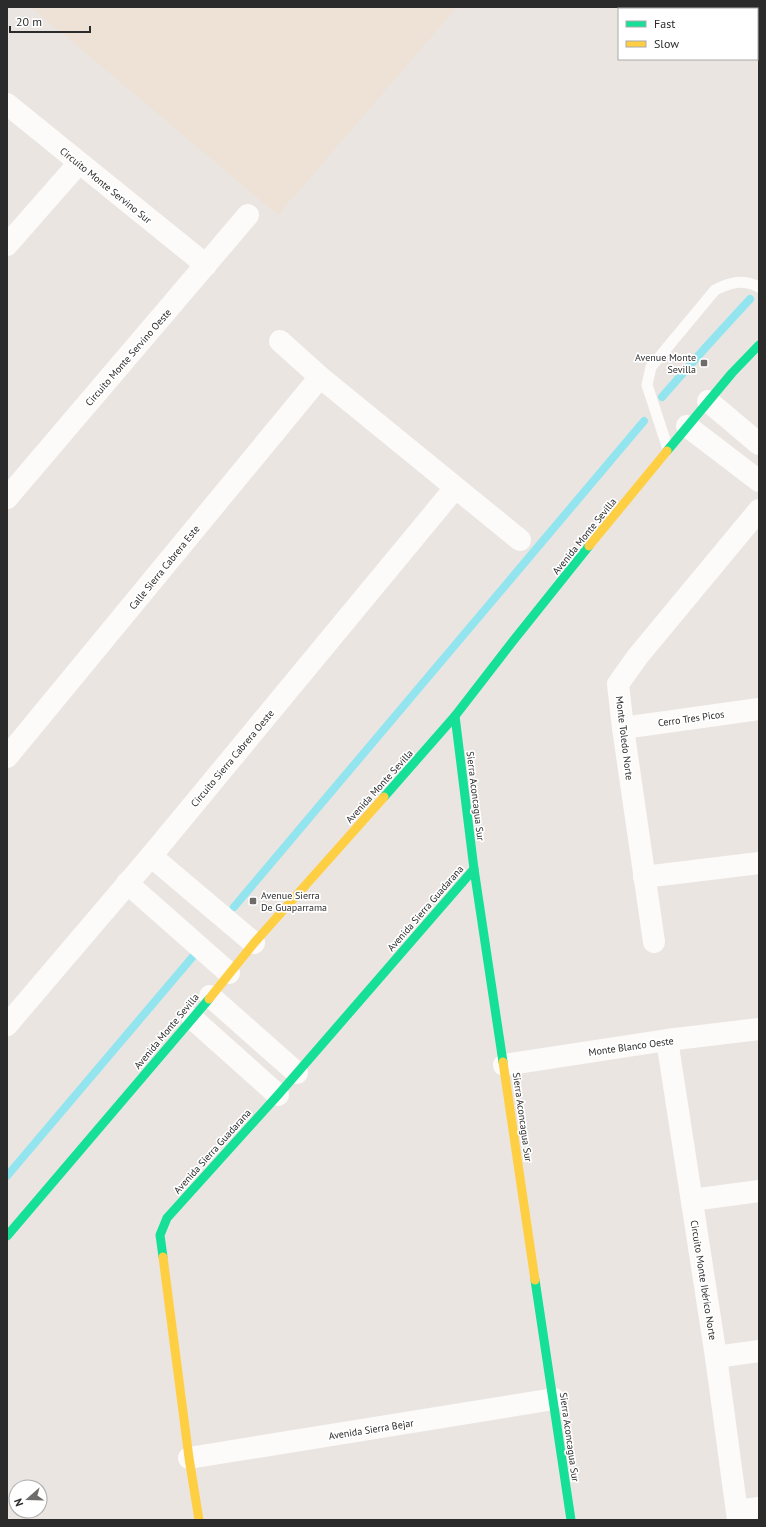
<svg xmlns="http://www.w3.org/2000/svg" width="766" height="1527" font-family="'PT Sans',sans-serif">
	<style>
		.education { fill: #ede2d5 }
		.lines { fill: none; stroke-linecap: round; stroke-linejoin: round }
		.stream { stroke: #92e5ee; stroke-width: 8 }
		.lane { stroke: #fcfbfa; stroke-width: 11 }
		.street { stroke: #fcfbfa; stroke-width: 22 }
		.fast { stroke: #16e098; stroke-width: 9 }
		.slow { stroke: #ffcf43; stroke-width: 9 }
		.poi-dot { fill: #6e6c6b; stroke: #fff; stroke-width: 1.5 }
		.labels { text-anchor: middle; stroke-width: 3.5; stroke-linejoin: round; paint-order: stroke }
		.street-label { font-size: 10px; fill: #2b2b2b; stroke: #fff }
		.poi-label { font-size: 10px; fill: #2b2b2b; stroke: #fff; text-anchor: end }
	</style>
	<rect width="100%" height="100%" fill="#eae5e1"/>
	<polygon class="education" points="31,7 457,7 278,215"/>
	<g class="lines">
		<g class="stream">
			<polyline points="662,397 706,347 750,299"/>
			<polyline points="234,907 644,421"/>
			<polyline points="7,1176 195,954"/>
		</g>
		<path class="lane" d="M668 449 647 385 651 367 715 290C731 282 742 279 759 287"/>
		<g class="street">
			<polyline points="716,7 719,9"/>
			<polyline points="757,42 759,44"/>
			<polyline points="7,104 206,265"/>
			<polyline points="7,245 79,163"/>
			<polyline points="280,341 320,377 520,540"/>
			<polyline points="708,401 759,444"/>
			<polyline points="687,426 759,481"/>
			<polyline points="7,498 248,215"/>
			<polyline points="623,728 759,709"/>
			<polyline points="7,757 320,377"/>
			<polyline points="151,856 254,943"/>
			<polyline points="644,877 759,863"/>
			<polyline points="127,883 229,973"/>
			<polyline points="654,942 623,728 618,684 638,656 759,510"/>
			<polyline points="210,996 297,1073"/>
			<polyline points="193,1019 278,1095"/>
			<polyline points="7,1025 151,856 455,488"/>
			<polyline points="667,1040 716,1357 738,1520"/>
			<polyline points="504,1065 667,1040 759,1029"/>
			<polyline points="692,1200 759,1191"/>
			<polyline points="716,1357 759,1351"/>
			<polyline points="189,1458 554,1399"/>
			<polyline points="737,1511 759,1508"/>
		</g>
		<g class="fast">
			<polyline points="667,451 732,373 759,345"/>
			<polyline points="455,716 474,869 503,1062"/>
			<polyline points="384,797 455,716 513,641 589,546"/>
			<polyline points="7,1236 209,999"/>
			<polyline points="163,1257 160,1235 167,1218 278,1095 474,869"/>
			<polyline points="535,1280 571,1520"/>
		</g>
		<g class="slow">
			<polyline points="589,546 667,451"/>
			<polyline points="209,999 254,943 384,797"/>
			<polyline points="503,1062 535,1280"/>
			<polyline points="163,1257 189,1458 199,1520"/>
		</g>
	</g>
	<g class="poi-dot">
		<rect x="700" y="359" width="8" height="8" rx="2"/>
		<rect x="249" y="897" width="8" height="8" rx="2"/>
	</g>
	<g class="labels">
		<g class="street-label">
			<text transform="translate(106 185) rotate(39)" y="4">Circuito Monte Servino Sur</text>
			<text transform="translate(128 357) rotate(-49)" y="4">Circuito Monte Servino Oeste</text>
			<text transform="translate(584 536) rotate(-51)" y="4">Avenida Monte Sevilla</text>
			<text transform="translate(164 567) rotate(-51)" y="4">Calle Sierra Cabrera Este</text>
			<text transform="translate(691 718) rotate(-8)" y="4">Cerro Tres Picos</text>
			<text transform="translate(625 738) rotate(83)" y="4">Monte Toledo Norte</text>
			<text transform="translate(232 758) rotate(-50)" y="4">Circuito Sierra Cabrera Oeste</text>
			<text transform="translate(379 786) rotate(-48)" y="4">Avenida Monte Sevilla</text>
			<text transform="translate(476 796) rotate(83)" y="4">Sierra Aconcagua Sur</text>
			<text transform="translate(425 908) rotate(-49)" y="4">Avenida Sierra Guadarana</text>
			<text transform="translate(166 1031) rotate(-50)" y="4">Avenida Monte Sevilla</text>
			<text transform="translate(631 1046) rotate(-8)" y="4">Monte Blanco Oeste</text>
			<text transform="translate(523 1117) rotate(82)" y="4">Sierra Aconcagua Sur</text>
			<text transform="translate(212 1151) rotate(-48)" y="4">Avenida Sierra Guadarana</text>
			<text transform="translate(704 1280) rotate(81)" y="4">Circuito Monte Ibérico Norte</text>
			<text transform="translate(371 1429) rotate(-9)" y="4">Avenida Sierra Bejar</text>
			<text transform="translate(570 1437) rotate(82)" y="4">Sierra Aconcagua Sur</text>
		</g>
		<g class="poi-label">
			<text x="696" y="361">Avenue Monte<tspan x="696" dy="12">Sevilla</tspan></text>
			<text x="261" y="899" text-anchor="start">Avenue Sierra<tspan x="261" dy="12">De Guaparrama</tspan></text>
		</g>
	</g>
	<rect width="766" height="1527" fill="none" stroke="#2b2b2b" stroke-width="16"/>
	<rect x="618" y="8" width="140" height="52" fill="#ffffff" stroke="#aaaaaa"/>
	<rect x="626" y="21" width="20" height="6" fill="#16e098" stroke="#aaaaaa"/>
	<text x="654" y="28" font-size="12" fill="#2b2b2b">Fast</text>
	<rect x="626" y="41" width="20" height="6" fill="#ffcf43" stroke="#aaaaaa"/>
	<text x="654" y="48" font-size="12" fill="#2b2b2b">Slow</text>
	<g transform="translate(28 1499) rotate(250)"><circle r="19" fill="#ffffff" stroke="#aaaaaa"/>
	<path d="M0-3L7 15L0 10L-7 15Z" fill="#6e6c6b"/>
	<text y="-6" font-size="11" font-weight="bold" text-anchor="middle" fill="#2b2b2b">N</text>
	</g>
	<path d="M10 26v6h80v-6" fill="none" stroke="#2b2b2b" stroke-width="2"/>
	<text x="16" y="26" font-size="12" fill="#2b2b2b" stroke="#ffffff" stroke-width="3" paint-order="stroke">20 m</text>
</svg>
